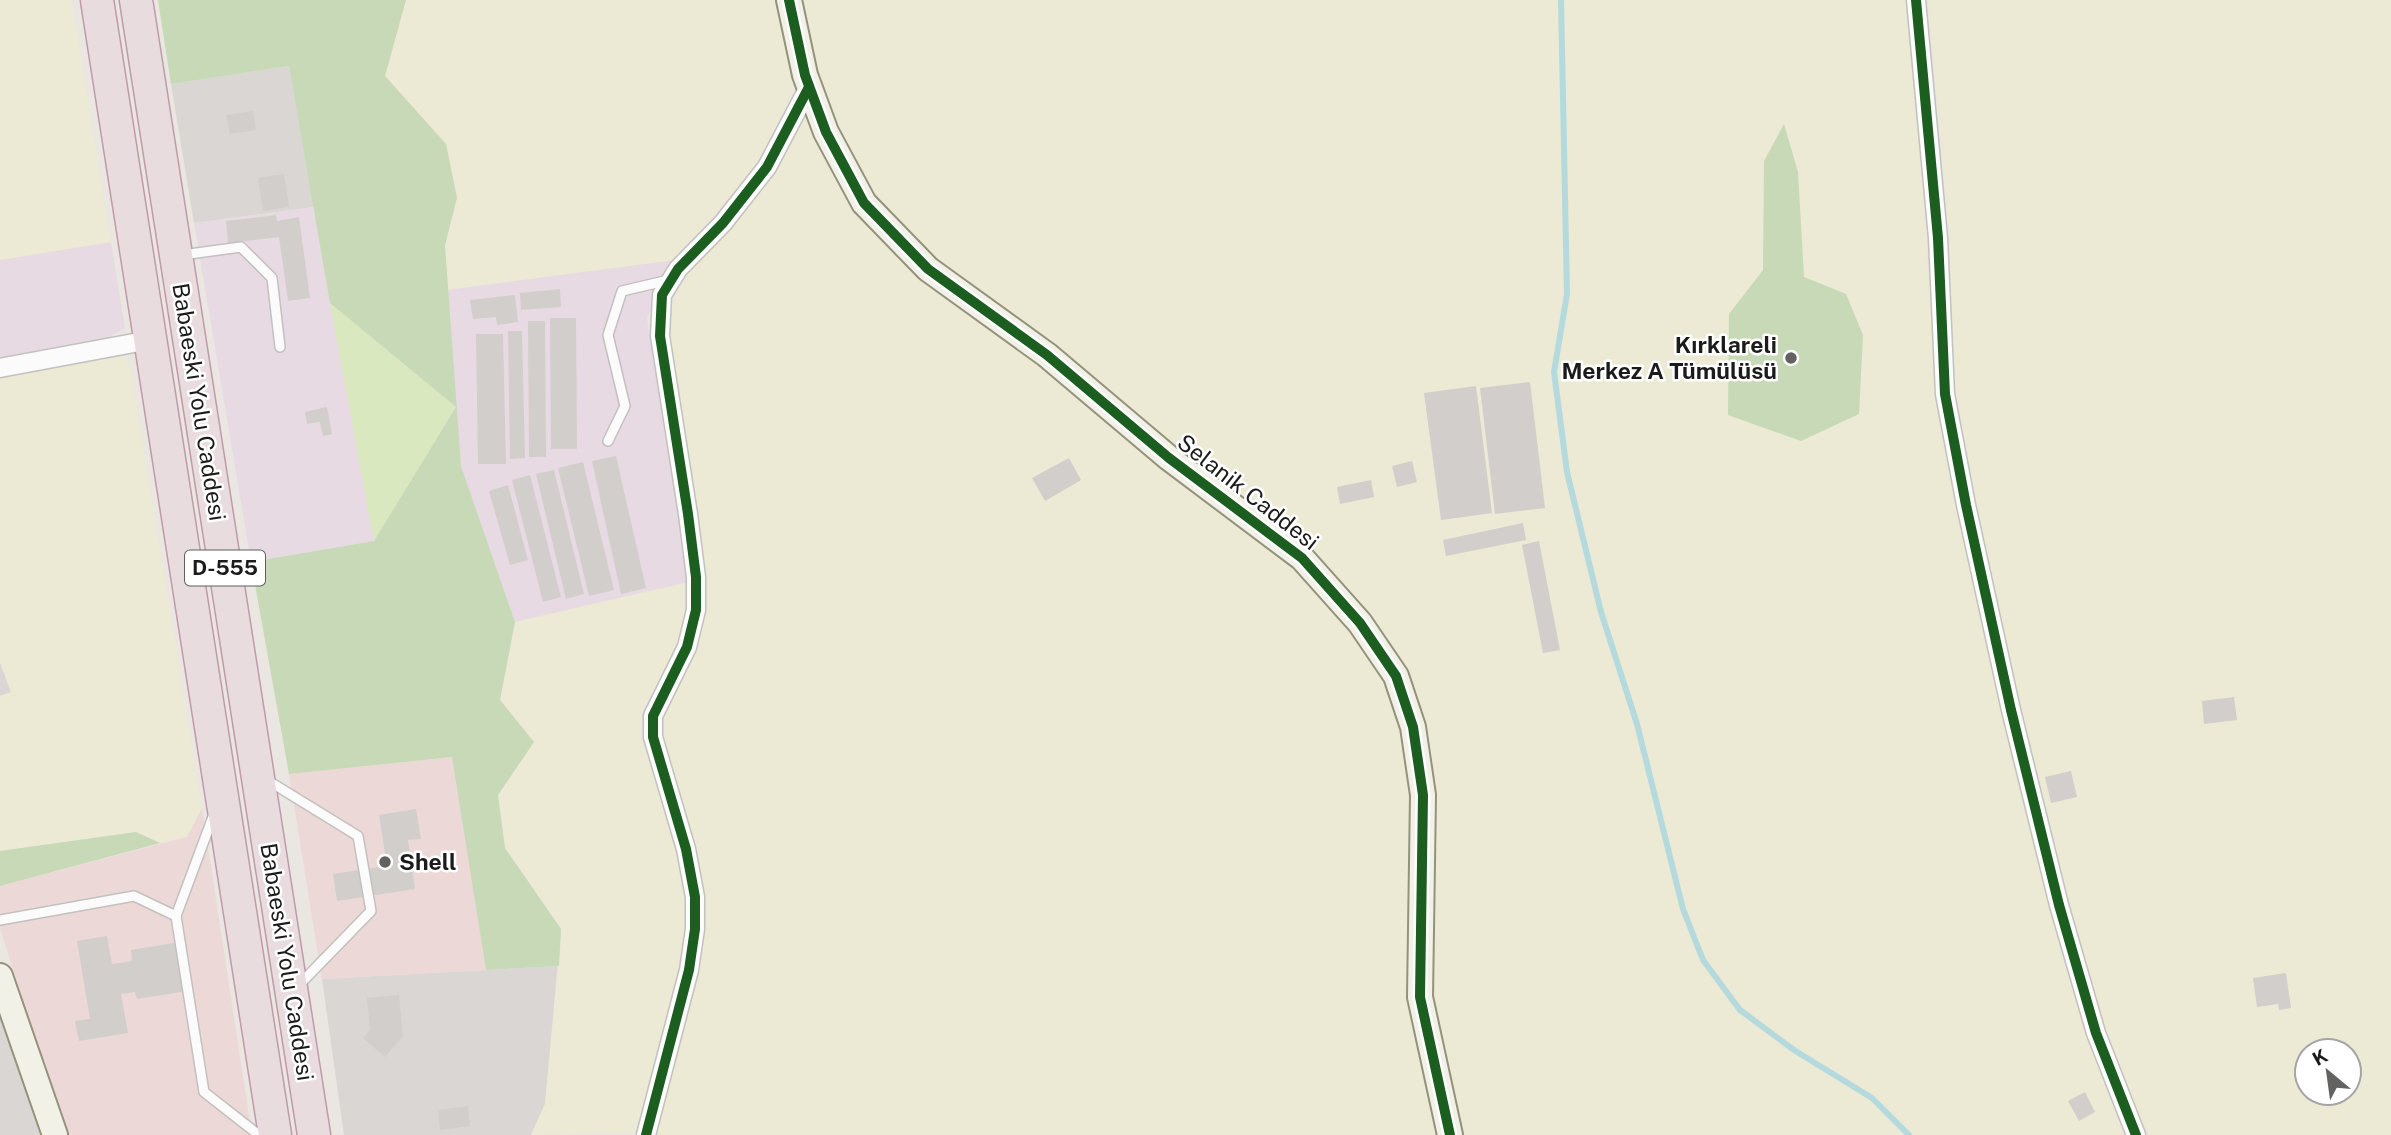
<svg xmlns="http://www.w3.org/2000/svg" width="2391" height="1135" font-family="'Public Sans',sans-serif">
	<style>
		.residential { fill: #d9d6d4 }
		.commercial { fill: #edd8d8 }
		.industrial { fill: #e8dae3 }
		.farmland { fill: #ece9d4; fill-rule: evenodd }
		.grass { fill: #dae8bf }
		.forest { fill: #c7d9b6 }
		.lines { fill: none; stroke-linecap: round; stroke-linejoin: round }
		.stream { stroke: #b5dade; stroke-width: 6 }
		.building { fill: #d2cecb }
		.lane-casing { stroke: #c2c1bf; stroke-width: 12 }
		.street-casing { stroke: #c2c1bf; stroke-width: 21 }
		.secondary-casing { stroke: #94927b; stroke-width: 28 }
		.highway-casing { stroke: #c09aa8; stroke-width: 35 }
		.lane { stroke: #fcfbfb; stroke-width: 9 }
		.street { stroke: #fcfbfb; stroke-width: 18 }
		.secondary { stroke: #f2f1e8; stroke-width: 24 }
		.highway { stroke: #e9dcdf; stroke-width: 32 }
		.cycleway-casing { stroke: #fff; stroke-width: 15 }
		.cycleway { stroke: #1b5e20; stroke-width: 10 }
		.poi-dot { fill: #636261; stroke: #fff; stroke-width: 2.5 }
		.labels { text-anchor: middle; stroke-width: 5; stroke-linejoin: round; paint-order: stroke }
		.shield { fill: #fff; stroke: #5f5f5f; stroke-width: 2 }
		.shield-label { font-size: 21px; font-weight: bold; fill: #1b1b1b }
		.poi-label { font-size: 23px; font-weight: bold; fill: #1b1b1b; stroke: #fff; text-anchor: end }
		.street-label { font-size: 23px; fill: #1b1b1b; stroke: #fff }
	</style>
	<rect width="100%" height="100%" fill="#eae6e2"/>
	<g class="residential">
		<polygon points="289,66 314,207 194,223 171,84"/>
		<polygon points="0,662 11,692 0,696"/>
		<polygon points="559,966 545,1104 531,1135 344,1135 322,979"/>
		<polygon points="0,1016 27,1096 40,1135 0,1135"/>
	</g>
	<g class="commercial">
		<polygon points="453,757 486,970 322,979 289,774"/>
		<polygon points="202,808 252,1135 65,1135 0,928 0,886 186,837"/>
	</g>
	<g class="industrial">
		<polygon points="314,207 374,541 251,562 194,223"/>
		<polygon points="111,242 125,328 94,346 0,362 0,260"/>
		<polygon points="674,260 647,318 689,582 515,622 461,466 446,290"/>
	</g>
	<g class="farmland">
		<polygon points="0,0 72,0 111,242 0,260"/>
		<polygon points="406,0 782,0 794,89 758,165 674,260 446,290 445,245 457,198 385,76"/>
		<polygon points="794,0 1910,0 1937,398 2010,743 2061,953 2087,1035 2129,1135 1457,1135 1429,995 1421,725 1346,600 933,266 883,218 835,136"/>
		<path d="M1928 0H2391V1135H2143L2131 1102 2157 1095 2129 1102 2101 1031 2018 719 1952 393 1949 232ZM2307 1051H2349V1093H2307Z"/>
		<polygon points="805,117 816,131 858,210 1298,563 1391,679 1406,729 1443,1135 652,1135 701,931 661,741 660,717 694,647 665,336 676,294 694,267 746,209 782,159"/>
		<polygon points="123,356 131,369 202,808 187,837 160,843 136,832 0,851 0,696 11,692 0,662 0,378"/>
		<polygon points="689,582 690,611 678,649 665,678 642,709 641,738 657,777 681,853 688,900 685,947 671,1019 640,1133 531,1135 545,1104 561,929 505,848 498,795 534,742 500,700 515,622"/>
	</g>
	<polygon class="grass" points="330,303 456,407 374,541"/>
	<g class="forest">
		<polygon points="158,0 406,0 385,76 446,144 457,198 445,245 461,466 515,622 500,700 534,742 498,795 505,848 561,929 559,966 486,970 452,757 289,774 251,562 374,541 456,407 330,303 289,66 171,84"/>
		<polygon points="1784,124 1798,172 1804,277 1846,294 1863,335 1859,414 1801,441 1728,415 1729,314 1763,270 1764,161"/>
		<polygon points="136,832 160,843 0,886 0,851"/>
	</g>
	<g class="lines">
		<polyline class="stream" points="1561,0 1567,294 1554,372 1567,472 1601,612 1637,724 1683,909 1703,960 1740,1010 1794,1050 1872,1098 1909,1135"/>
	</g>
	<g class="building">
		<polygon points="253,111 256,130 230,134 226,115"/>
		<polygon points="284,174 289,207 263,211 258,178"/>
		<polygon points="276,215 277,221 299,217 310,298 288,301 279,237 228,243 226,221"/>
		<polygon points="560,289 561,307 521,310 520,293"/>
		<polygon points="515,295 518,322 497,325 496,317 473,319 470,300"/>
		<polygon points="550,318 576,318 577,449 551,449"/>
		<polygon points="528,321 545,321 546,457 529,457"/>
		<polygon points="508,331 522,331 525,458 510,459"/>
		<polygon points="476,334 503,334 506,464 478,464"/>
		<polygon points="1530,382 1545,508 1495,514 1480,388"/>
		<polygon points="1476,386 1492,513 1441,520 1424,393"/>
		<polygon points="327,407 332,434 323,436 320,422 307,424 305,412"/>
		<polygon points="616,456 646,588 621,594 592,461"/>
		<polygon points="1069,458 1081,480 1045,501 1032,478"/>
		<polygon points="1412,461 1417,482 1397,487 1392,466"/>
		<polygon points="583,462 614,590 589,596 558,468"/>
		<polygon points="554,470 584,594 566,599 536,474"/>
		<polygon points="530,475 561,597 543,602 512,480"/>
		<polygon points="1371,480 1374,497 1340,504 1337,487"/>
		<polygon points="508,485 528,560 510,565 489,491"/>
		<polygon points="1523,523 1526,540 1446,556 1443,540"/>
		<polygon points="1539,541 1560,650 1543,653 1522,545"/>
		<polygon points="2234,697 2237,720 2204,724 2202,701"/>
		<polygon points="2071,771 2077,797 2051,803 2045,777"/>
		<polygon points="416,809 421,839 408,840 415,889 337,901 333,874 387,866 379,815"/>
		<polygon points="107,936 112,964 132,961 131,950 180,942 187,991 137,999 135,992 121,994 128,1033 79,1041 75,1021 90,1019 77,941"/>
		<polygon points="2286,973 2291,1008 2279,1010 2278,1004 2257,1007 2253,978"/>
		<polygon points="399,995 403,1036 385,1057 363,1038 370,1030 367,998"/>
		<polygon points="2085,1092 2095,1112 2079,1121 2068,1101"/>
		<polygon points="468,1106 470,1126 440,1130 438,1110"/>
	</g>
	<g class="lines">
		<g class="lane-casing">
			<g id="lane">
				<polyline points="182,255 241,247 272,278 280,347"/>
				<polyline points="608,441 625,406 608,335 622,291 669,280"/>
				<polyline points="267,780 358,836 371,911 298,986"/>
				<polyline points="214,814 176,916 204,1092 259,1135"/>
				<polyline points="0,920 134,896 176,916"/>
			</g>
		</g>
		<g class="street-casing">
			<g id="street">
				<polyline points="1916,0 1938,238 1945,394 1966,505 2011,710 2059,905 2096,1033 2136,1135"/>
				<polyline points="0,368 150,340"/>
				<polyline points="646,1135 689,970 695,929 695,897 686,849 653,737 653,716 687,647 696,610 696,577 688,514 660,336 662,295 678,269 723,223 767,167 809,87"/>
			</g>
		</g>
		<g class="secondary-casing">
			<g id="secondary">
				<polyline points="789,0 805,75 826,132 864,203 928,269 1047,355 1169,458 1302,558 1360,623 1396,676 1413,727 1423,795 1420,997 1450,1135"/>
				<polyline points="0,976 55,1135"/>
			</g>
		</g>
		<g class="highway-casing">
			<g id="highway">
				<polyline points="97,0 275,1135"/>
				<polyline points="136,0 314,1135"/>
			</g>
		</g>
		<use href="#lane" class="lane"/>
		<use href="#street" class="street"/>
		<use href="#secondary" class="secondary"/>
		<use href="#highway" class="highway"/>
		<g class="cycleway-casing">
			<g id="cycleway">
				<polyline points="789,0 805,75 826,132 864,203 928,269 1047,355 1169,458 1302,558 1360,623 1396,676 1413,727 1423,795 1420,997 1450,1135"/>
				<polyline points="1916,0 1938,238 1945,394 1966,505 2011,710 2059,905 2096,1033 2136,1135"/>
				<polyline points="646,1135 689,970 695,929 695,897 686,849 653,737 653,716 687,647 696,610 696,577 688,514 660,336 662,295 678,269 723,223 767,167 809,87"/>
			</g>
		</g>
		<use href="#cycleway" class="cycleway"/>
	</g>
	<g class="poi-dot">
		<circle cx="1791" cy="358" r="7"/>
		<circle cx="385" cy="862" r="7"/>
	</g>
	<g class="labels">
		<rect class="shield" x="185" y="550.5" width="80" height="35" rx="5"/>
		<g class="shield-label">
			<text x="225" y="575">D-555</text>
		</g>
		<g class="poi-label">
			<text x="1777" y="353">Kırklareli<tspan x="1777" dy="26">Merkez A Tümülüsü</tspan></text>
			<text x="399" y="870" text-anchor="start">Shell</text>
		</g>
		<g class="street-label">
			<text transform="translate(199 402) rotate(81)" y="8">Babaeski Yolu Caddesi</text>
			<text transform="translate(1248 492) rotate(38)" y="8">Selanik Caddesi</text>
			<text transform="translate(287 962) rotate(81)" y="8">Babaeski Yolu Caddesi</text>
		</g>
	</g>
	<g transform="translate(2328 1072) rotate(331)"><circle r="33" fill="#ffffff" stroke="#a4a4a4" stroke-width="2"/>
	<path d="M0-5L12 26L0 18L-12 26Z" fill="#636261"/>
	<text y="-10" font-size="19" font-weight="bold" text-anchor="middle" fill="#1b1b1b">K</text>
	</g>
</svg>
